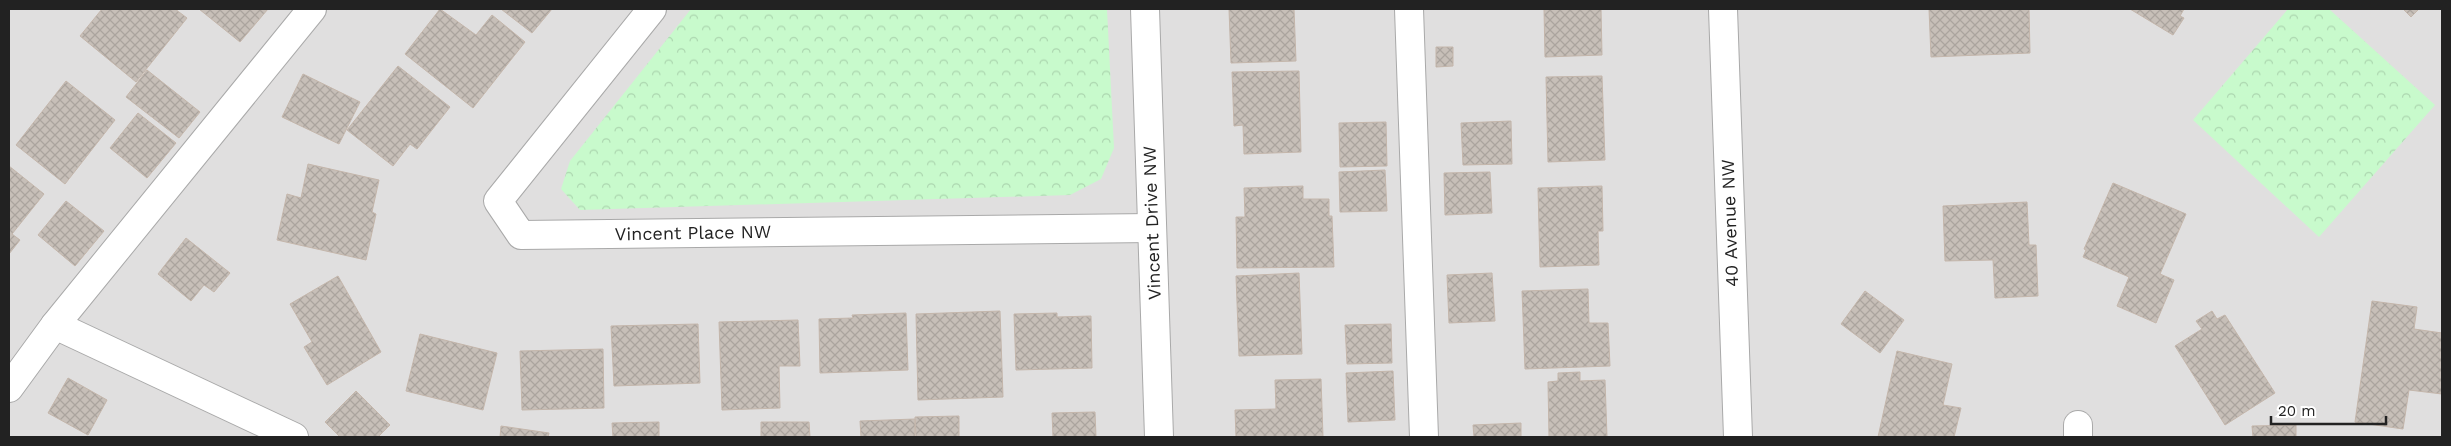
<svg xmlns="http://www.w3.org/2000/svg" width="2451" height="446" font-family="'Work Sans',sans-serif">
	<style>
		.residential { fill: #e0dfdf }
		.park { fill: url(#park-crowns) }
		.building { fill: url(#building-cross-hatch); stroke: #c4b6ab }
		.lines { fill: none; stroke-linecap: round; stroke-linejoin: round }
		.minor-casing { stroke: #a9a9a9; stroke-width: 30 }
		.minor { stroke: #fff; stroke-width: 28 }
		.labels { text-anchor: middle; stroke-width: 4.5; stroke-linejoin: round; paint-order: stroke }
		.street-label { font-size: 18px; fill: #222; stroke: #fff }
	</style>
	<defs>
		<pattern id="park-crowns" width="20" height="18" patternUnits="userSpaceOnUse" patternTransform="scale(1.25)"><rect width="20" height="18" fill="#c8facc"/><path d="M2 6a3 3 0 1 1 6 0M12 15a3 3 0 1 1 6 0" fill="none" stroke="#acd6af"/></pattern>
		<pattern id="building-cross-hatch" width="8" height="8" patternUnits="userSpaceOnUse" patternTransform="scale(1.25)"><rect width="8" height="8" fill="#c7bfb8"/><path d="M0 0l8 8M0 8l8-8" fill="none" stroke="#aba49e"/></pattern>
	</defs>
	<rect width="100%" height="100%" fill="#f2efe9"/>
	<rect class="residential" x="9" y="9" width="2433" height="428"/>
	<g class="park">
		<polygon points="691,9 1107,9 1114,148 1101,179 1070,195 580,210 561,189 570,161"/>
		<polygon points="2288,9 2329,9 2435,105 2319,237 2193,120"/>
	</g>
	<g class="building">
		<polygon points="102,9 175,9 187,18 136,82 80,36"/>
		<polygon points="199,9 268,9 240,42"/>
		<polygon points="440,9 476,35 492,15 525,42 473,108 405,54"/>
		<polygon points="501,9 552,9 532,33"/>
		<polygon points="1229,9 1294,9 1296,61 1231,63"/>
		<polygon points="1544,9 1601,9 1602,55 1545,57"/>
		<polygon points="1929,9 2029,9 2030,53 1931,57"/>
		<polygon points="2130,9 2184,9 2180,16 2184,18 2173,35"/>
		<polygon points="2403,9 2419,9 2411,17"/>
		<polygon points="1436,47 1453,47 1453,66 1436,67"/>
		<polygon points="398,66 450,107 417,149 410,144 393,166 347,130"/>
		<polygon points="147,70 200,112 179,138 126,97"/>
		<polygon points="1299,71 1301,152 1244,154 1243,125 1234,126 1232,72"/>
		<polygon points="303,74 360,102 339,144 282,117"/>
		<polygon points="1602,76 1605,160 1548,162 1546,77"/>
		<polygon points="66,81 115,120 65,184 16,145"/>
		<polygon points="138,113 176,143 147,178 110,148"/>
		<polygon points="1511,121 1512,164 1463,165 1461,123"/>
		<polygon points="1386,122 1387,166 1340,167 1339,123"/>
		<polygon points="308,164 379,180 372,212 376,214 366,260 277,240 287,194 301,198"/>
		<polygon points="9,166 44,194 12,234 20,240 9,254"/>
		<polygon points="1385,170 1387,211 1340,212 1339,172"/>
		<polygon points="1490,172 1492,213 1445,215 1444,173"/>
		<polygon points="2113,183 2186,214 2160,274 2174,280 2156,323 2117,306 2129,277 2083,257 2086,250 2084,249"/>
		<polygon points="1303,186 1303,199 1329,199 1329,216 1332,216 1334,267 1237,268 1236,217 1245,217 1244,188"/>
		<polygon points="1602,186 1603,231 1598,231 1599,265 1540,267 1538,188"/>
		<polygon points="66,201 104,231 75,266 38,235"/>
		<polygon points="2027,202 2029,245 2036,245 2038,296 1995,298 1993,260 1945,261 1943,206"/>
		<polygon points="186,238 230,273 214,292 204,285 191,301 158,274"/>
		<polygon points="1299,273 1302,354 1239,356 1236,276"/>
		<polygon points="1492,273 1495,321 1449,323 1447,275"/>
		<polygon points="338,276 381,352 327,385 304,347 312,342 290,304"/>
		<polygon points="1588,289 1589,323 1608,323 1610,366 1525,369 1522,291"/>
		<polygon points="1865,291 1904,320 1880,353 1841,324"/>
		<polygon points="2372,301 2417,307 2414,329 2442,333 2442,394 2409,390 2403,429 2355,422"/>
		<polygon points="1000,311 1003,397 918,400 916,314"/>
		<polygon points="2212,311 2217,319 2225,315 2275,393 2225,425 2175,346 2202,329 2196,321"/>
		<polygon points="906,313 908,370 820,373 819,319 853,318 852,315"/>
		<polygon points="1057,313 1057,317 1091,316 1092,368 1016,370 1014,314"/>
		<polygon points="798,320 800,366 779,366 780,408 722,410 719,322"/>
		<polygon points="698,324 700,383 614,386 611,326"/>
		<polygon points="1391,324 1392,363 1347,364 1345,325"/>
		<polygon points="420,334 497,353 483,410 406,391"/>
		<polygon points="603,349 604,408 522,410 520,351"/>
		<polygon points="1897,351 1952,364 1943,405 1961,408 1954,437 1878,437"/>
		<polygon points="1393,371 1395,420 1348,422 1346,373"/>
		<polygon points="1580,372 1580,381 1605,380 1607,437 1549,437 1548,382 1558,381 1558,373"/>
		<polygon points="68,378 107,400 88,435 48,413"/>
		<polygon points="1321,379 1323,437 1236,437 1235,410 1276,409 1275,380"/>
		<polygon points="356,391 390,425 378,437 340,437 325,422"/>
		<polygon points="1095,412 1096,437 1053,437 1052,413"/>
		<polygon points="959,416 959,437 916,437 915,417"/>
		<polygon points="915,419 915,437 861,437 860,421"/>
		<polygon points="659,422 659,437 613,437 612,423"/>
		<polygon points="761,422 809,422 810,437 761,437"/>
		<polygon points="1521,423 1521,437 1474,437 1473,425"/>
		<polygon points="2296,425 2296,437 2253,437 2252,426"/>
		<polygon points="501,426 549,433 548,437 500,437"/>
	</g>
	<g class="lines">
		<g class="minor-casing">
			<g id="minor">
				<polyline points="652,9 498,201 521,235 1152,228"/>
				<polyline points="1145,9 1159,437"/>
				<polyline points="1409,9 1424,437"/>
				<polyline points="1723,9 1738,437"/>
				<polyline points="9,388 55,325"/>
				<polyline points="2078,425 2078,437"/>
				<polyline points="294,437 55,325 312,9"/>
			</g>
		</g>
		<use href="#minor" class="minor"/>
	</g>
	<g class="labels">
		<g class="street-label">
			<text transform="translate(1152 223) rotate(-92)" y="6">Vincent Drive NW</text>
			<text transform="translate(1730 223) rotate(-92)" y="6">40 Avenue NW</text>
			<text transform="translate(693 233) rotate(-1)" y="6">Vincent Place NW</text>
		</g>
	</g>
	<rect width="2451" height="446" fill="none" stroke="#222222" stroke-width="20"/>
	<path d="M2271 416v8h115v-8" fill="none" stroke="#222222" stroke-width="2.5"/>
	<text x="2278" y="416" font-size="15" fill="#222222" stroke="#ffffff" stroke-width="4" paint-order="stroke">20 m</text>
</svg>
